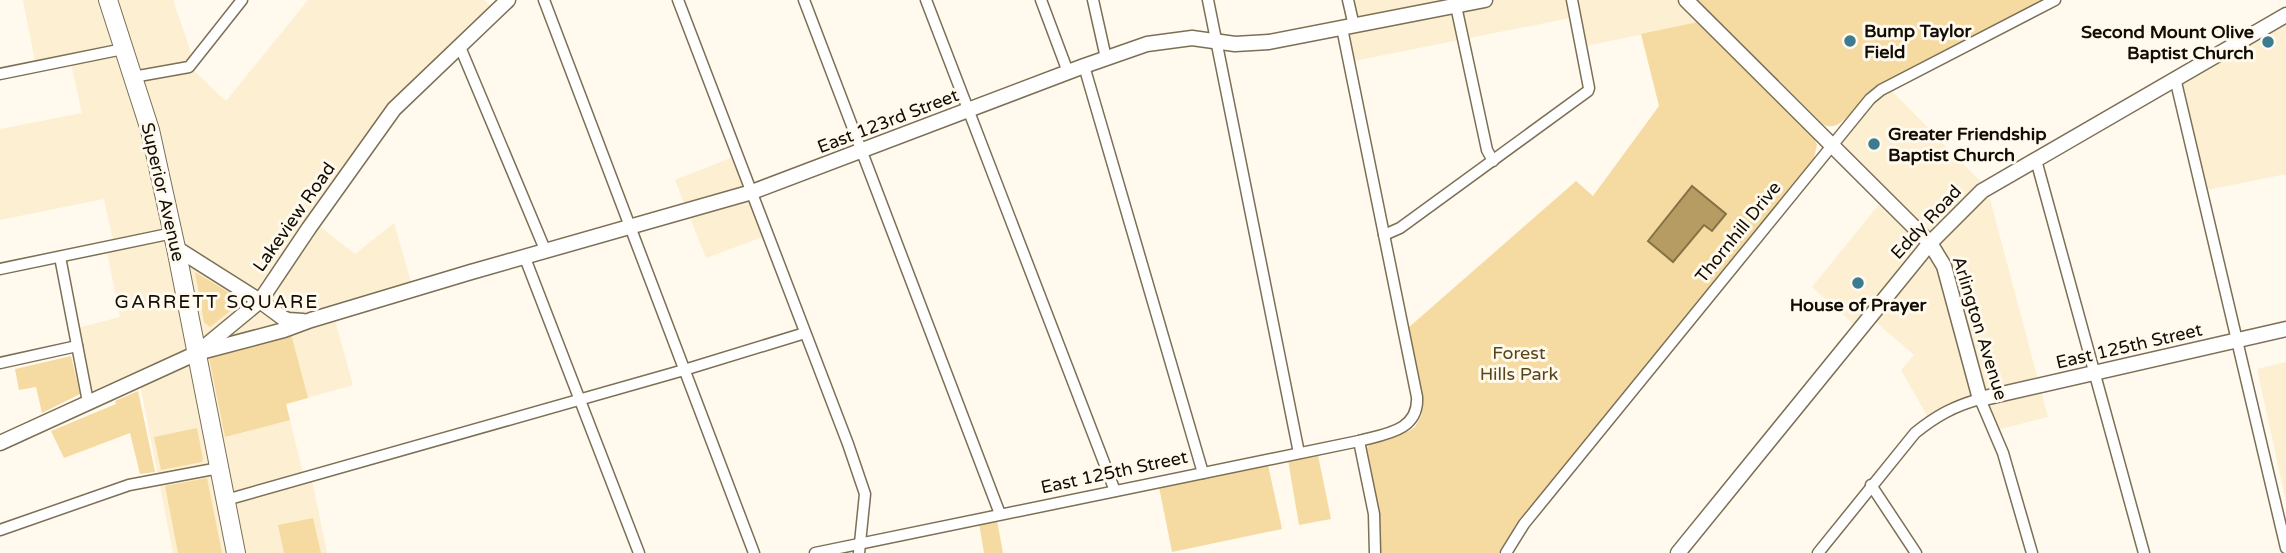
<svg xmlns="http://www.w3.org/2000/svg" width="2286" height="553" font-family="'Varela Round',sans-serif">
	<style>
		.built { fill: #fdefd2 }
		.green { fill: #f5dba1 }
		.water { fill: #b69c63; stroke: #857146; stroke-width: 2 }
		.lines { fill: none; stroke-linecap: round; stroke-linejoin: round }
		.minor-casing { stroke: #7b6f55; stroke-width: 13 }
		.tertiary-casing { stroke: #7b6f55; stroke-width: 17 }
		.primary-casing { stroke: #7b6f55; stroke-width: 20 }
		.minor { stroke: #fff; stroke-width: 10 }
		.tertiary { stroke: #fff; stroke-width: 14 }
		.primary { stroke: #fff; stroke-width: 18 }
		.poi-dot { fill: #3c7b90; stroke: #fff9ee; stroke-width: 2.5 }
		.labels { text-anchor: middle; stroke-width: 6; stroke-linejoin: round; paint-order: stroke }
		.poi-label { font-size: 18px; font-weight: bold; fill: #120d04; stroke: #fff9ee; text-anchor: start }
		.street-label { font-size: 18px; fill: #120d04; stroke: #fff9ee }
		.park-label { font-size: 18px; fill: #584518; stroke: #fff9ee }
		.neighbourhood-label { font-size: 19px; letter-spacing: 2px; fill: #120d04; stroke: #fff9ee }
	</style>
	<rect width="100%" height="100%" fill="#fff9ee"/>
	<g class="built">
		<polygon points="23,0 173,0 194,61 190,67 226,101 308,0 484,0 497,11 394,109 314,222 355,254 394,223 413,289 333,313 353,385 286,404 304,477 311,475 327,553 173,553 139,379 88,402 74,329 120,317 106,247 114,245 104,199 0,220 0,129 82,113 70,60 36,67"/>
		<polygon points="1348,0 1686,0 1707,21 1581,47 1575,17 1349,62 1342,28 1354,26"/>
		<polygon points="2286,15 2286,174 2202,191 2175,78"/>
		<polygon points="1888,87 1987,188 2048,417 1993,431 1980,399 1930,421 1901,370 1914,355 1870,317 1860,330 1812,287 1884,198 1831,145"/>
		<polygon points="738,155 768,235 706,258 675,180"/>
		<polygon points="2286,362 2286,502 2257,369"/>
	</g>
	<g class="green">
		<path d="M1697 0H2042L1882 83C1865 95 1855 112 1840 123 1835 127 1830 127 1824 125Z"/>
		<polygon points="1698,22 1813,136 1817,145 1814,158 1533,503 1517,523 1499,553 1379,553 1377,501 1367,448 1370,444 1409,431 1415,427 1422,414 1423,401 1408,328 1576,181 1593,196 1659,106 1641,34"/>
		<polygon points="195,272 243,301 210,327 204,322"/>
		<polygon points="291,334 308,398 286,404 290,420 225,437 209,358"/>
		<polygon points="71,356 80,394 42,413 36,387 19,390 15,369"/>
		<polygon points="138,391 155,472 140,474 130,433 64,458 51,431 116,404 115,401"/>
		<polygon points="197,428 203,459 202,462 161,470 154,437"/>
		<polygon points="1318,455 1331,519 1299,525 1288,460"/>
		<polygon points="1268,465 1282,529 1172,552 1159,487"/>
		<polygon points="207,478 222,553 178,553 165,486"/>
		<polygon points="313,518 321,553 284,553 278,525"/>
		<polygon points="997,520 1003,553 984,553 979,523"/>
	</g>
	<polygon class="water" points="1692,186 1726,214 1712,231 1704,225 1673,262 1648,241"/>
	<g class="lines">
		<g class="minor-casing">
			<g id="minor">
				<polyline points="544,0 754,553"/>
				<polyline points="678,0 848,444 865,494 859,553"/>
				<polyline points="804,0 1000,514"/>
				<polyline points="926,0 1115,491"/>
				<polyline points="1041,0 1068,72"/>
				<polyline points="1093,0 1106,58"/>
				<polyline points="1208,0 1299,453"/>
				<polyline points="1348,0 1354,26"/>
				<polyline points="1453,0 1456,6 1487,150 1493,161"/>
				<polyline points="460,47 546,252"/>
				<polyline points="1084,66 1203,473"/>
				<polyline points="0,74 123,49"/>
				<polyline points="133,77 189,67 242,0"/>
				<polyline points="2175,78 2286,548"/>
				<polyline points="2036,160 2144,553"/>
				<polyline points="1384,235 1400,228 1588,91 1589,88 1572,0"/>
				<polyline points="60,257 88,402"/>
				<polyline points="525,258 639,553"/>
				<polyline points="0,269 173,233"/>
				<polyline points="0,363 77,346"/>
				<polyline points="1359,441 1374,514 1375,553"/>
				<polyline points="1871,485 1916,553"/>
				<polyline points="226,500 684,370 805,333"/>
				<polyline points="0,530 129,485 219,468"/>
				<path d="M815 553 1359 441C1385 434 1419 431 1417 397L1342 28"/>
				<polyline points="1506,553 1524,524 1870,99 1881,90 2055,0"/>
				<path d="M1818 553 1915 433C1936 416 1954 406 1980 399L2003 453 2032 553"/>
			</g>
		</g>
		<g class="tertiary-casing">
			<g id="tertiary">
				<polyline points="1686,0 1930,243 1944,266 1980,399 2286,329"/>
				<polyline points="176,248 260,301 283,318 288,320 303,321"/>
				<polyline points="197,353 284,330 311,320 471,272 752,192 1084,66 1147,44 1192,38 1235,44 1269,42 1485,0"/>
				<polyline points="0,443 197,353 260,301 309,228 394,109 508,0"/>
				<polyline points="1678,553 1930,243 1982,191 2286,15"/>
			</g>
		</g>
		<g class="primary-casing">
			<polyline id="primary" points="108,0 150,130 176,248 236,553"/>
		</g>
		<use href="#minor" class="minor"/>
		<use href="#tertiary" class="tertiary"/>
		<use href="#primary" class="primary"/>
	</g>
	<g class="poi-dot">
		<circle cx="1850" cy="41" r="7"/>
		<circle cx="2268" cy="42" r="7"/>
		<circle cx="1874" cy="144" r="7"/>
		<circle cx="1858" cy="283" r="7"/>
	</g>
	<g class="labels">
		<g class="poi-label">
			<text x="1864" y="37">Bump Taylor<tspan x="1864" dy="21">Field</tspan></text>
			<text x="2254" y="38" text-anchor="end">Second Mount Olive<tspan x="2254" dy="21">Baptist Church</tspan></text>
			<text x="1888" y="140">Greater Friendship<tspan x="1888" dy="21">Baptist Church</tspan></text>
			<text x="1858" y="311" text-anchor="middle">House of Prayer</text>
		</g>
		<g class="street-label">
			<text transform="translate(888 121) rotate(-21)" y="6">East 123rd Street</text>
			<text transform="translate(163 192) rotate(77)" y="6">Superior Avenue</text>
			<text transform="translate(294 217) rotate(-55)" y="6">Lakeview Road</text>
			<text transform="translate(1926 222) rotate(-47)" y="6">Eddy Road</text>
			<text transform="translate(1738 232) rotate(-51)" y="6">Thornhill Drive</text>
			<text transform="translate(1980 328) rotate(73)" y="6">Arlington Avenue</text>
			<text transform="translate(2129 346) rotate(-13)" y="6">East 125th Street</text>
			<text transform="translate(1114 472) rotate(-12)" y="6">East 125th Street</text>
		</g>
		<g class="park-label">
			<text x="1519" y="359">Forest<tspan x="1519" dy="21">Hills Park</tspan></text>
		</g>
		<g class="neighbourhood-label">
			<text x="217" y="308">GARRETT SQUARE</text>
		</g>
	</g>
</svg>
